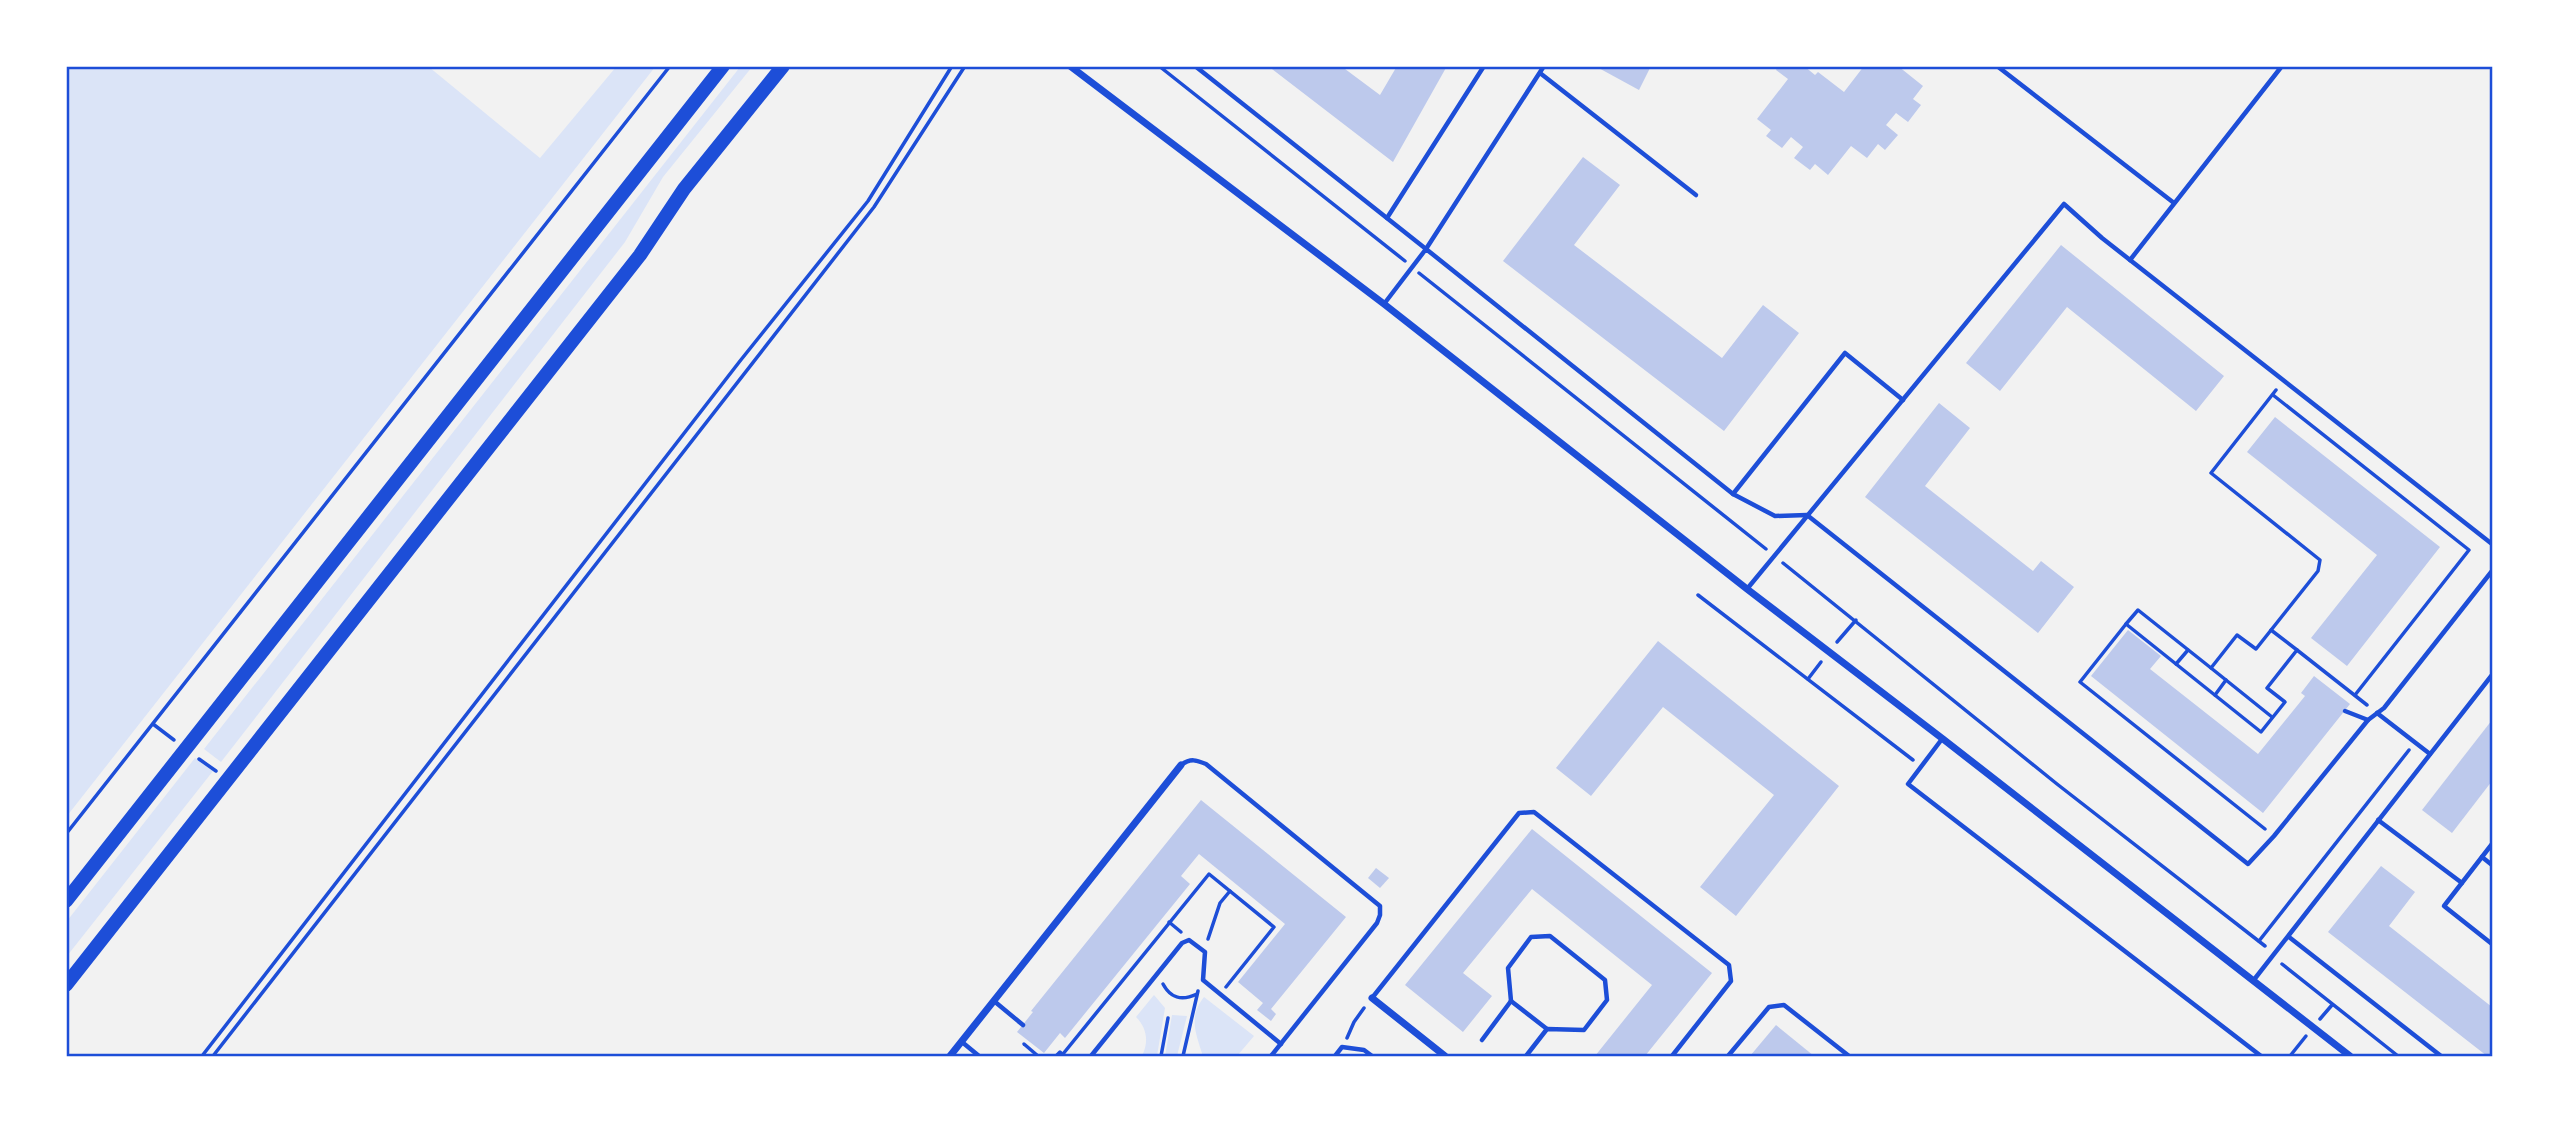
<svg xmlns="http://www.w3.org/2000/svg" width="2559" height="1123" font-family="Merriweather,serif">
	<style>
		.green { fill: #dbe4f7 }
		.building { fill: #bdc9ec }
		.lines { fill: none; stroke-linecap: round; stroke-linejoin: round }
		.path { stroke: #1d4ed8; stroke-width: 3.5 }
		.service { stroke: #1d4ed8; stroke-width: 4.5 }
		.minor { stroke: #1d4ed8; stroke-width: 7 }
		.secondary { stroke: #1d4ed8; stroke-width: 14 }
		.neatline { fill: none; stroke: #1d4ed8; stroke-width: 2.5 }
	</style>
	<rect width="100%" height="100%" fill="#f2f2f2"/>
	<g class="green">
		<polygon points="67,66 429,67 540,158 616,67 655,67 67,816"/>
		<polygon points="740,67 752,67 663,177 625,242 221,762 204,749"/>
		<polygon points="195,758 213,771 67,956 67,921"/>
		<path d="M1154 995 1165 1008 1157 1056H1142C1149 1042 1147 1028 1136 1017Z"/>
		<path d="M1204 997 1254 1036 1237 1056H1203C1196 1034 1188 1017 1204 997Z"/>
		<polygon points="1172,1015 1187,1016 1177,1056 1165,1056"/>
	</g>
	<g class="building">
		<polygon points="1268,66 1341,66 1380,95 1397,66 1447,66 1393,162"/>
		<polygon points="1595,66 1651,66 1639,90"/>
		<polygon points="1778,66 1804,66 1815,75 1818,72 1844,92 1864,66 1898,66 1923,86 1913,99 1921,105 1908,122 1896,113 1886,125 1898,135 1885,150 1878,144 1867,158 1851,146 1828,175 1815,164 1810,170 1794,158 1803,147 1791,137 1782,148 1766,136 1771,130 1757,119 1788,79 1776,70"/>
		<polygon points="1583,157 1620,185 1574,245 1722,358 1763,305 1799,333 1724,431 1503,261"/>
		<polygon points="2061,245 2224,376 2196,411 2067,307 2000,391 1966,363"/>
		<polygon points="1939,403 1970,428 1925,486 2033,571 2041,561 2074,587 2038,633 1865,497"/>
		<polygon points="2275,417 2440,547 2347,666 2311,638 2377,555 2247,452"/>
		<polygon points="2128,630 2161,656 2150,669 2258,754 2305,696 2301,693 2314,676 2350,704 2263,813 2091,676"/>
		<polygon points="1658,641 1839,786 1736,916 1700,887 1774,795 1663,707 1591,796 1556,768"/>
		<polygon points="2492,720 2492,781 2452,833 2422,810"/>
		<polygon points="1201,800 1346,917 1271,1009 1276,1014 1271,1021 1257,1010 1263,1003 1238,982 1285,924 1199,854 1181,876 1190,884 1065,1038 1060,1033 1044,1053 1017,1032 1033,1012 1031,1011"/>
		<polygon points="1532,829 1712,973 1645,1056 1595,1056 1652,985 1532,889 1463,973 1492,996 1463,1032 1405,985"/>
		<polygon points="2381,866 2415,892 2389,926 2492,1007 2492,1056 2487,1056 2328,932"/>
		<polygon points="1376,868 1389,878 1380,888 1368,878"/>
		<polygon points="1776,1025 1814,1056 1750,1056"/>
	</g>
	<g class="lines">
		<g class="path">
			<polyline points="1159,66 1405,261"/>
			<polyline points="1419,273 1766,549"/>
			<polyline points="2273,395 2469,550 2355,695"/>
			<polyline points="1783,563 2057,784 2265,946"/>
			<polyline points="1698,595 1913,760"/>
			<polyline points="2126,624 2138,610 2211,668 2237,635 2256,649 2318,571 2320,560 2211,473 2276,390"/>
			<polyline points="2271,630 2297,650"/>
			<polyline points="1837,642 1856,620"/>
			<polyline points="2176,664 2188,650"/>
			<polyline points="2211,668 2272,717"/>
			<polyline points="1808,679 1821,662"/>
			<polyline points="2215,695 2226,680"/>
			<polyline points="153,724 174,740"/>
			<polyline points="199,759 216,771"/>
			<polyline points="2265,829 2080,682 2126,624 2261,732 2285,702 2267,688 2297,650 2367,705"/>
			<polyline points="66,834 670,66"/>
			<polyline points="1169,922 1181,932"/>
			<polyline points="1208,939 1220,903 1230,891"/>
			<polyline points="2259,941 2409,750"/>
			<polyline points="2282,964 2398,1056"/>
			<path d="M1163 984C1171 999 1182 1001 1197 994"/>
			<polyline points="2320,1019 2332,1005"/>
			<polyline points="1347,1038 1354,1022 1364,1008"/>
			<polyline points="1024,1044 1038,1056"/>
			<polyline points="1063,1054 1209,874 1274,927 1226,987"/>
			<polyline points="202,1056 740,361 868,201 952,66"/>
			<polyline points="213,1056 874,207 965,66"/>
			<polyline points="1056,1056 1060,1052 1065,1056"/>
			<polyline points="1161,1056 1168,1018"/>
			<polyline points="1183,1056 1198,991"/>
			<polyline points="2290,1056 2306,1036"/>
		</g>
		<g class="service">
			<polyline points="1195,66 1426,249 1544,66"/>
			<polyline points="1997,66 2174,203"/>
			<polyline points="1540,73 1696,195"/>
			<polyline points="1387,218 1484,66"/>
			<polyline points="2130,260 2282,66"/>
			<polyline points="1384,304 1426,249 1733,494 1775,516 1807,515 2248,864 2274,836 2368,720 2384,708 2492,571"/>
			<polyline points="1733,494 1845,353 1903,400"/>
			<polyline points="1747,589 2064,204 2102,238 2492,544"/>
			<polyline points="2345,711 2368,720"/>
			<polyline points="2377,713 2430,754"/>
			<polyline points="1942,739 1908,784 2261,1056"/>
			<path d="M1181 765C1191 758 1196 760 1206 764L1380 906V915L1377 923 1271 1056"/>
			<polyline points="2378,820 2462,883"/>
			<polyline points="2492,844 2444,906 2492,944"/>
			<polyline points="2482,857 2492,865"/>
			<polyline points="2289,937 2441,1056"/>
			<polyline points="2253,981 2492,675"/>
			<polyline points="1372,998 1519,813 1534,812 1729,965 1731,981 1672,1056"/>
			<polyline points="994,1001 1023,1025"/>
			<polyline points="1511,1001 1547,1029"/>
			<polyline points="1482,1040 1511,1001 1508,968 1531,937 1550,936 1605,980 1607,1000 1584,1030 1547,1029 1526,1056"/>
			<polyline points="962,1042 979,1056"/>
			<polyline points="1091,1056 1182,943 1189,940 1205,952 1203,980 1281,1044"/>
			<polyline points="1335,1056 1342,1047 1364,1050 1372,1056"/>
			<polyline points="1728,1056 1769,1007 1784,1005 1849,1056"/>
		</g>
		<g class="minor">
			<polyline points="1070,66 1384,304 1747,589 1943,739 2350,1056"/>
			<polyline points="1372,998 1445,1056"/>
			<polyline points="950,1056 1181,765"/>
		</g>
		<g class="secondary">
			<polyline points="66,901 723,66"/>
			<polyline points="66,985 640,255 684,189 783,66"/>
		</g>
	</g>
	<rect width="2559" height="1123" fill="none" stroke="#ffffff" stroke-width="136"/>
	<rect x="68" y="68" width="2423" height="987" class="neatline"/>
</svg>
